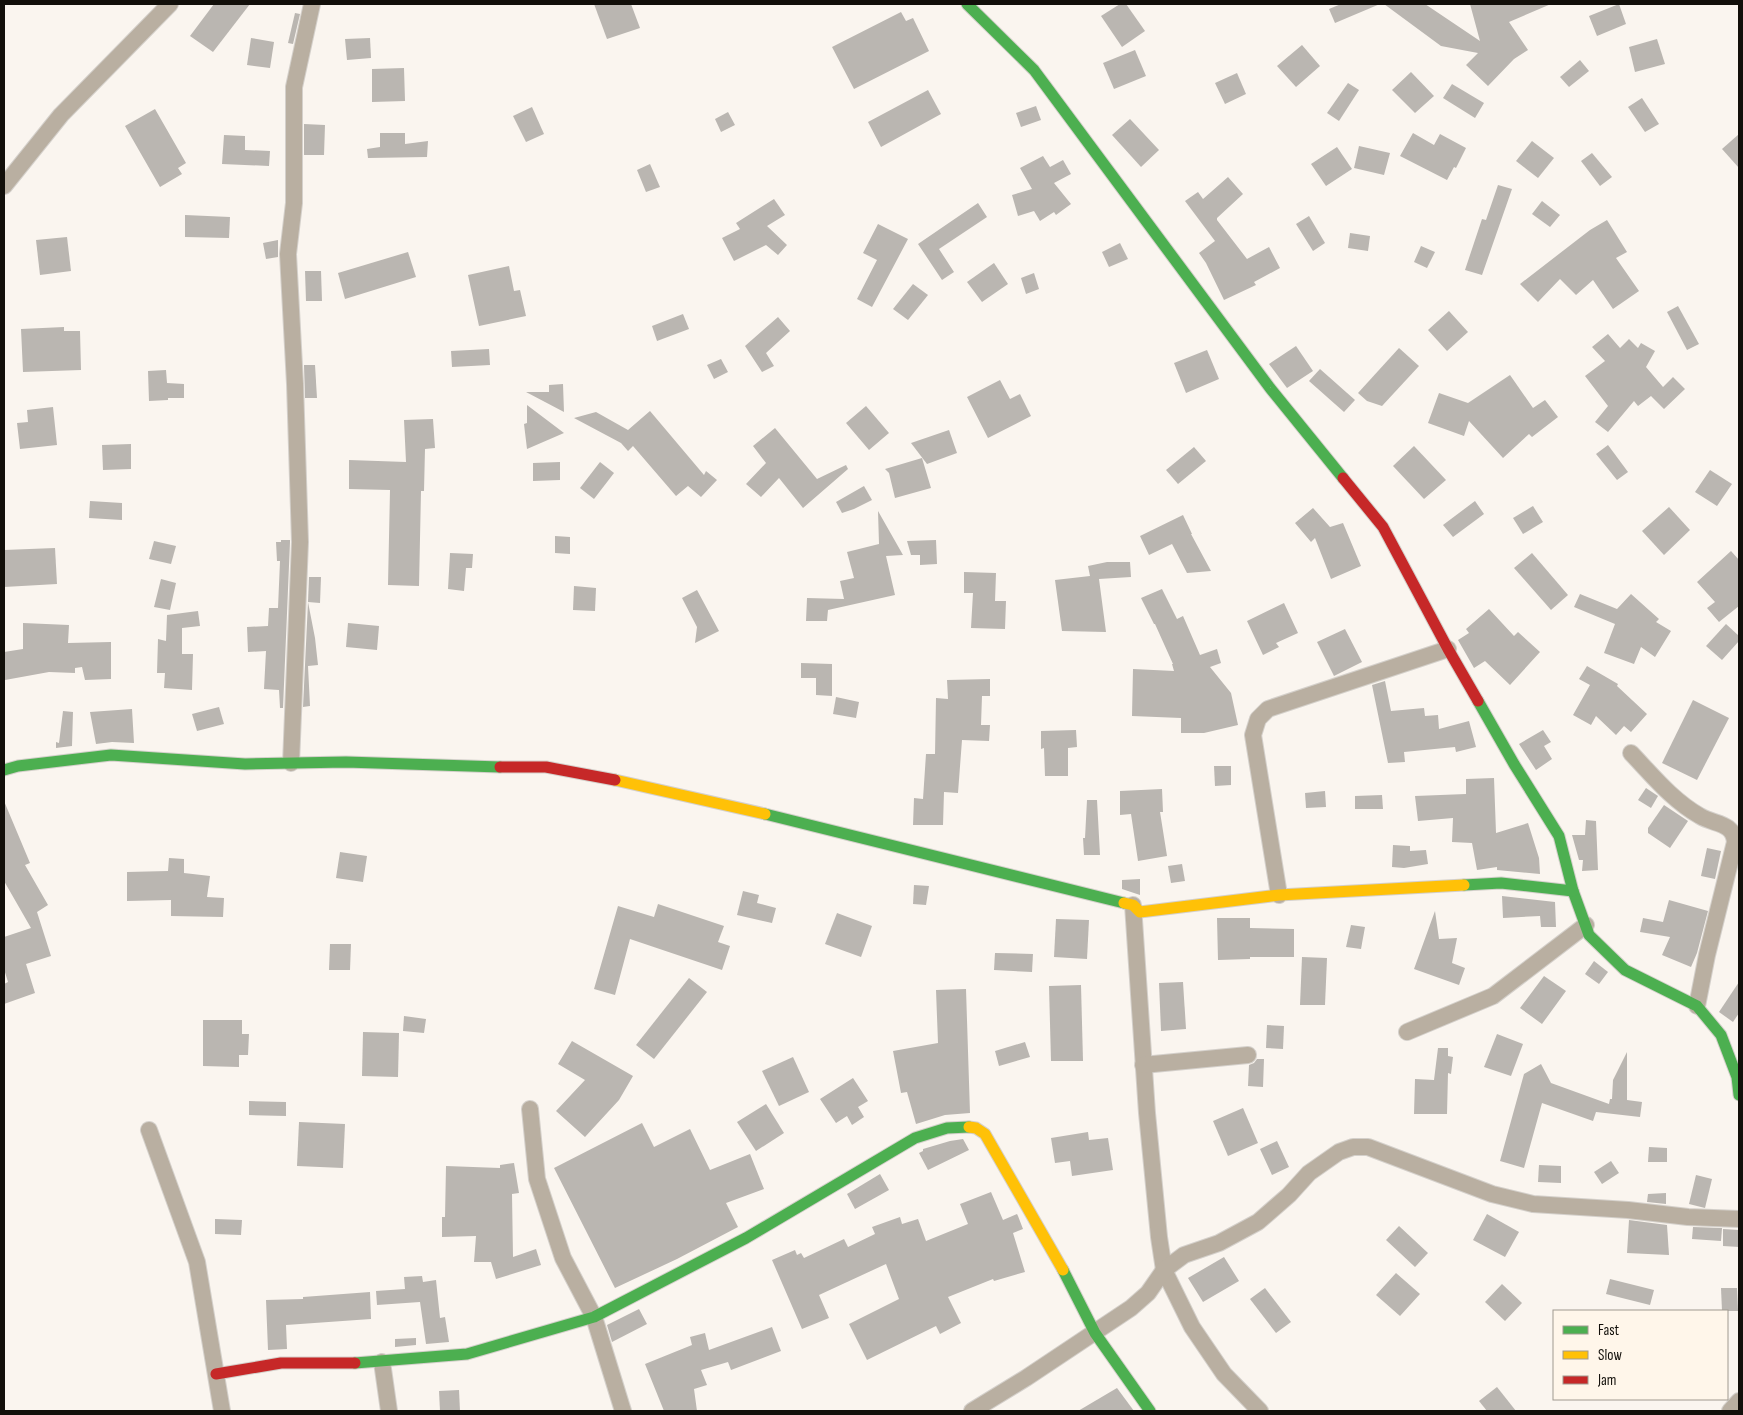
<svg xmlns="http://www.w3.org/2000/svg" width="1743" height="1415" font-family="'Sofia Sans Condensed',sans-serif">
	<style>
		.building { fill: #bab6b1 }
		.lines { fill: none; stroke-linecap: round; stroke-linejoin: round }
		.street-casing { stroke: #d4d0cb; stroke-width: 18 }
		.fast-casing { stroke: #d4d0cb; stroke-width: 13 }
		.slow-casing { stroke: #d4d0cb; stroke-width: 13 }
		.jam-casing { stroke: #d4d0cb; stroke-width: 13 }
		.street { stroke: #b9afa1; stroke-width: 16 }
		.fast { stroke: #4caf50; stroke-width: 11 }
		.slow { stroke: #ffc107; stroke-width: 11 }
		.jam { stroke: #c62828; stroke-width: 11 }
	</style>
	<rect width="100%" height="100%" fill="#faf5ef"/>
	<g class="building">
		<polygon points="214,4 250,4 213,52 190,36"/>
		<polygon points="594,4 631,4 640,28 607,39"/>
		<polygon points="1120,4 1126,4 1145,31 1122,47 1101,16"/>
		<polygon points="1341,4 1380,4 1335,23 1329,9"/>
		<polygon points="1384,4 1425,4 1480,41 1470,4 1551,4 1509,22 1528,50 1514,59 1488,86 1466,65 1478,53 1441,46"/>
		<polygon points="1619,4 1626,24 1597,36 1589,16"/>
		<polygon points="901,12 906,21 913,18 929,51 854,89 832,47"/>
		<polygon points="295,13 300,14 293,44 288,43"/>
		<polygon points="251,38 274,42 270,68 247,65"/>
		<polygon points="370,38 371,58 347,60 345,39"/>
		<polygon points="1657,39 1665,64 1635,72 1629,47"/>
		<polygon points="1302,45 1320,66 1296,87 1277,66"/>
		<polygon points="1135,50 1146,76 1114,89 1103,63"/>
		<polygon points="1580,60 1589,71 1569,87 1560,77"/>
		<polygon points="404,68 405,101 372,102 372,69"/>
		<polygon points="1411,72 1434,96 1415,113 1392,90"/>
		<polygon points="1237,73 1246,94 1225,104 1215,83"/>
		<polygon points="1348,83 1359,90 1339,121 1327,113"/>
		<polygon points="1452,84 1484,103 1475,118 1443,98"/>
		<polygon points="928,90 941,114 881,147 868,122"/>
		<polygon points="1642,98 1659,124 1645,132 1628,107"/>
		<polygon points="1036,106 1041,120 1021,127 1016,113"/>
		<polygon points="532,107 544,134 526,142 513,116"/>
		<polygon points="155,109 186,163 178,168 182,174 160,187 125,126"/>
		<polygon points="728,112 735,125 721,132 715,119"/>
		<polygon points="1130,119 1159,150 1141,167 1112,135"/>
		<polygon points="304,124 325,125 324,155 304,155"/>
		<polygon points="380,133 405,133 405,144 428,141 427,157 368,158 367,149 380,147"/>
		<polygon points="1413,133 1434,145 1440,134 1466,148 1456,168 1454,167 1447,180 1400,156"/>
		<polygon points="1739,134 1739,168 1722,149"/>
		<polygon points="224,135 245,136 245,150 270,151 269,166 222,164"/>
		<polygon points="1532,141 1554,158 1538,178 1516,161"/>
		<polygon points="1359,146 1390,153 1384,175 1354,168"/>
		<polygon points="1337,147 1352,169 1326,186 1311,164"/>
		<polygon points="1592,153 1612,177 1600,186 1581,161"/>
		<polygon points="1043,156 1050,167 1063,160 1071,174 1054,183 1071,204 1056,215 1054,212 1040,221 1034,211 1018,216 1012,195 1032,189 1020,168"/>
		<polygon points="650,164 660,187 646,192 637,170"/>
		<polygon points="1228,177 1243,194 1217,218 1217,220 1247,259 1269,247 1280,268 1254,282 1256,285 1224,300 1206,263 1199,253 1215,241 1185,201 1198,192 1203,199"/>
		<polygon points="1498,185 1512,189 1482,275 1465,270 1482,219 1486,220"/>
		<polygon points="774,199 785,215 767,226 787,245 778,255 766,245 734,261 722,238 740,229 736,223"/>
		<polygon points="1542,201 1560,215 1550,227 1532,214"/>
		<polygon points="978,203 987,217 939,249 954,272 942,280 918,244"/>
		<polygon points="185,215 230,217 229,238 185,237"/>
		<polygon points="1309,216 1325,243 1313,251 1296,224"/>
		<polygon points="1607,220 1627,252 1616,258 1639,291 1613,309 1593,280 1576,295 1560,279 1538,302 1520,284 1590,230"/>
		<polygon points="878,224 908,239 872,307 857,299 877,260 863,253"/>
		<polygon points="1350,233 1370,236 1368,251 1348,248"/>
		<polygon points="67,237 71,271 40,275 36,240"/>
		<polygon points="278,240 278,257 266,259 263,243"/>
		<polygon points="1120,243 1128,259 1109,267 1102,252"/>
		<polygon points="1421,246 1435,252 1427,268 1414,262"/>
		<polygon points="408,252 416,277 345,299 338,273"/>
		<polygon points="994,263 1008,284 982,302 967,282"/>
		<polygon points="509,266 514,291 520,290 526,316 479,326 468,275"/>
		<polygon points="305,271 321,271 322,301 306,301"/>
		<polygon points="1034,273 1039,289 1026,294 1021,278"/>
		<polygon points="913,284 928,295 908,320 893,309"/>
		<polygon points="1678,306 1699,344 1687,350 1667,312"/>
		<polygon points="1449,311 1468,332 1447,351 1428,330"/>
		<polygon points="683,314 689,329 657,341 652,326"/>
		<polygon points="778,317 790,331 766,353 774,366 762,372 745,346"/>
		<polygon points="64,327 64,331 80,331 81,370 23,372 21,329"/>
		<polygon points="1608,334 1620,348 1629,339 1638,348 1641,343 1655,351 1646,367 1663,387 1673,377 1685,389 1664,409 1651,396 1638,406 1634,401 1608,432 1595,422 1608,406 1585,376 1605,361 1592,347"/>
		<polygon points="1296,346 1313,371 1287,388 1269,364"/>
		<polygon points="1399,348 1419,366 1382,406 1367,401 1358,393"/>
		<polygon points="489,349 490,365 452,367 451,351"/>
		<polygon points="1207,350 1219,379 1186,393 1174,363"/>
		<polygon points="721,359 728,372 714,379 707,365"/>
		<polygon points="304,365 315,365 317,398 305,398"/>
		<polygon points="1320,369 1355,400 1344,412 1309,381"/>
		<polygon points="166,370 167,383 184,384 184,398 168,398 168,400 149,401 148,371"/>
		<polygon points="1510,375 1533,408 1545,400 1558,417 1532,437 1529,434 1503,458 1469,421 1464,436 1428,423 1439,393 1468,403"/>
		<polygon points="1000,380 1010,399 1020,394 1031,416 988,438 967,397"/>
		<polygon points="563,384 564,412 526,392 549,392 549,385"/>
		<polygon points="527,405 564,433 527,449 524,424 527,423"/>
		<polygon points="866,406 889,433 869,450 846,423"/>
		<polygon points="53,407 57,445 20,449 17,423 28,422 27,410"/>
		<polygon points="650,411 704,475 706,471 717,480 701,497 688,486 676,496 633,446 628,451 621,443 574,418 596,412 628,430"/>
		<polygon points="433,419 435,448 425,449 424,491 421,491 419,586 388,585 390,490 349,489 349,460 406,462 404,420"/>
		<polygon points="775,428 817,479 846,465 848,469 803,508 779,478 761,497 746,484 766,463 753,446"/>
		<polygon points="949,430 957,453 927,464 911,443"/>
		<polygon points="131,444 131,469 103,470 102,445"/>
		<polygon points="1608,445 1628,472 1617,480 1596,454"/>
		<polygon points="1414,446 1446,480 1424,499 1393,466"/>
		<polygon points="1194,447 1206,461 1178,484 1166,470"/>
		<polygon points="922,458 931,488 895,498 889,473 885,469"/>
		<polygon points="560,462 560,480 533,481 533,463"/>
		<polygon points="600,462 614,473 594,499 580,488"/>
		<polygon points="1710,470 1732,484 1717,506 1695,492"/>
		<polygon points="864,486 872,500 854,509 842,513 836,502"/>
		<polygon points="90,501 122,503 122,520 89,518"/>
		<polygon points="1475,501 1484,514 1453,537 1443,525"/>
		<polygon points="1533,506 1543,522 1523,534 1513,518"/>
		<polygon points="1669,507 1690,530 1664,555 1642,531"/>
		<polygon points="1313,508 1330,527 1343,523 1361,566 1331,579 1315,538 1311,542 1295,523"/>
		<polygon points="878,511 903,555 886,556 895,595 828,610 827,621 806,621 807,598 844,599 840,581 854,578 847,552 879,544"/>
		<polygon points="1183,515 1192,534 1191,534 1211,571 1187,573 1172,544 1149,555 1140,536"/>
		<polygon points="555,536 570,537 570,554 555,553"/>
		<polygon points="281,540 290,540 290,542 283,708 280,708 279,690 264,689 266,651 248,652 247,627 268,626 269,608 278,608 280,561 277,561 276,542 281,542"/>
		<polygon points="936,540 937,564 920,565 920,555 911,555 907,541"/>
		<polygon points="154,541 176,546 171,564 149,559"/>
		<polygon points="55,548 57,584 4,587 4,550"/>
		<polygon points="1731,551 1739,560 1739,606 1719,622 1707,608 1715,602 1697,582"/>
		<polygon points="450,553 473,554 472,568 466,568 464,591 448,589"/>
		<polygon points="1532,553 1568,595 1551,610 1514,568"/>
		<polygon points="1107,562 1130,562 1131,577 1099,579 1106,632 1062,631 1055,580 1090,576 1088,566"/>
		<polygon points="964,572 996,573 995,601 1006,601 1005,629 971,628 973,593 964,593"/>
		<polygon points="309,577 321,577 320,603 308,602"/>
		<polygon points="161,579 176,583 170,610 154,607"/>
		<polygon points="574,586 596,588 595,611 573,610"/>
		<polygon points="1162,589 1177,619 1183,616 1200,655 1217,649 1221,663 1210,667 1231,693 1238,725 1204,733 1181,733 1181,718 1132,716 1133,669 1174,671 1172,664 1173,664 1155,624 1154,624 1141,598"/>
		<polygon points="697,590 719,631 695,643 697,627 682,598"/>
		<polygon points="1580,594 1617,609 1631,594 1659,619 1656,622 1671,631 1655,657 1641,647 1634,664 1604,653 1615,624 1574,607"/>
		<polygon points="308,602 315,638 318,665 308,666 310,706 303,707"/>
		<polygon points="1284,603 1298,633 1276,643 1279,647 1263,655 1247,621"/>
		<polygon points="1489,609 1514,636 1518,632 1540,652 1510,685 1485,661 1474,668 1458,640 1469,633 1466,629"/>
		<polygon points="198,611 200,626 182,628 182,654 193,654 192,690 164,688 165,673 157,673 158,639 166,641 167,615"/>
		<polygon points="23,623 69,625 68,643 111,642 111,679 85,680 82,667 75,668 75,673 49,672 5,680 4,652 23,649"/>
		<polygon points="348,623 379,626 377,650 346,647"/>
		<polygon points="1726,624 1739,636 1739,641 1722,660 1706,646"/>
		<polygon points="1345,629 1362,662 1334,676 1317,642"/>
		<polygon points="801,663 832,664 832,696 816,695 816,678 801,678"/>
		<polygon points="1587,666 1618,684 1617,686 1647,714 1631,732 1624,726 1616,735 1596,716 1591,725 1573,715 1590,685 1579,679"/>
		<polygon points="990,679 990,696 982,696 981,725 990,725 989,741 962,740 958,793 944,792 943,825 913,825 914,798 923,799 926,754 935,754 936,698 948,699 947,680"/>
		<polygon points="1385,681 1391,711 1424,708 1425,716 1438,715 1439,729 1469,721 1476,747 1456,752 1455,747 1404,752 1405,762 1388,763 1372,685"/>
		<polygon points="836,697 859,702 856,718 833,714"/>
		<polygon points="1693,700 1729,718 1697,780 1662,763"/>
		<polygon points="219,707 224,724 197,731 192,714"/>
		<polygon points="132,709 134,743 112,742 96,744 90,712"/>
		<polygon points="63,711 73,712 72,746 56,748 56,742 59,743"/>
		<polygon points="1076,730 1077,747 1068,748 1068,776 1045,776 1044,748 1041,749 1041,731"/>
		<polygon points="1543,730 1551,742 1544,746 1552,759 1536,770 1519,744"/>
		<polygon points="1214,766 1231,766 1231,785 1215,786"/>
		<polygon points="1494,778 1496,833 1528,823 1539,858 1540,874 1497,870 1497,867 1477,870 1472,843 1452,842 1453,818 1418,821 1415,796 1466,794 1466,779"/>
		<polygon points="1646,788 1658,796 1651,808 1638,800"/>
		<polygon points="1162,789 1163,812 1160,812 1167,856 1138,861 1131,814 1120,815 1120,791"/>
		<polygon points="1325,791 1326,807 1306,808 1305,793"/>
		<polygon points="1382,795 1383,809 1355,809 1355,796"/>
		<polygon points="1087,800 1097,800 1100,855 1084,855 1083,838 1085,838"/>
		<polygon points="4,801 30,863 25,865 48,905 37,912 51,956 26,964 35,993 4,1004 4,984 8,982 4,969 4,937 31,928 4,881"/>
		<polygon points="1664,805 1688,821 1670,848 1648,833 1648,828"/>
		<polygon points="1586,820 1596,821 1598,870 1582,871 1583,860 1579,860 1572,835 1585,835"/>
		<polygon points="1393,845 1410,846 1410,851 1426,850 1428,864 1404,868 1392,867"/>
		<polygon points="1707,848 1721,851 1715,879 1701,876"/>
		<polygon points="340,852 367,856 363,882 336,878"/>
		<polygon points="169,858 184,859 184,873 210,876 207,897 224,898 223,917 171,916 171,900 127,901 127,872 168,871"/>
		<polygon points="1182,864 1185,881 1171,883 1168,866"/>
		<polygon points="1140,879 1140,895 1122,889 1122,880"/>
		<polygon points="914,885 929,886 926,905 913,904"/>
		<polygon points="743,891 759,895 757,903 776,908 772,923 737,915"/>
		<polygon points="1502,896 1555,902 1556,927 1541,927 1540,916 1503,918"/>
		<polygon points="1669,900 1708,911 1697,953 1691,967 1662,955 1670,937 1640,932 1643,918 1663,922"/>
		<polygon points="658,904 724,926 718,942 730,946 722,970 630,939 615,995 594,989 618,906 654,917"/>
		<polygon points="1435,911 1439,939 1457,938 1452,963 1465,968 1459,985 1414,969"/>
		<polygon points="837,913 872,926 861,957 825,944"/>
		<polygon points="1217,918 1250,918 1250,928 1294,929 1294,957 1250,957 1250,959 1218,960"/>
		<polygon points="1056,919 1089,920 1087,959 1054,957"/>
		<polygon points="1351,925 1365,927 1361,949 1346,947"/>
		<polygon points="330,944 351,944 350,970 329,970"/>
		<polygon points="995,953 1033,954 1032,972 994,970"/>
		<polygon points="1302,957 1327,958 1325,1005 1300,1005"/>
		<polygon points="1594,961 1608,972 1599,984 1585,974"/>
		<polygon points="1544,976 1566,991 1542,1024 1520,1008"/>
		<polygon points="689,978 707,992 654,1059 636,1045"/>
		<polygon points="1183,982 1186,1029 1161,1031 1159,983"/>
		<polygon points="1739,982 1739,1013 1733,1022 1719,1012"/>
		<polygon points="1081,985 1083,1061 1051,1061 1049,986"/>
		<polygon points="966,989 970,1113 945,1115 916,1124 907,1092 901,1093 893,1051 938,1043 936,990"/>
		<polygon points="404,1016 426,1019 424,1033 403,1031"/>
		<polygon points="203,1020 242,1020 242,1034 249,1034 248,1055 239,1055 239,1067 203,1066"/>
		<polygon points="1267,1025 1284,1026 1283,1049 1266,1048"/>
		<polygon points="363,1032 399,1033 398,1077 362,1076"/>
		<polygon points="1497,1034 1523,1044 1511,1076 1484,1067"/>
		<polygon points="572,1041 633,1076 619,1100 585,1137 556,1111 585,1080 558,1064"/>
		<polygon points="1025,1042 1030,1057 999,1066 995,1051"/>
		<polygon points="1438,1048 1448,1048 1448,1056 1453,1057 1451,1074 1448,1073 1447,1114 1414,1114 1415,1079 1434,1080"/>
		<polygon points="1627,1052 1627,1100 1642,1102 1640,1117 1596,1112 1593,1121 1542,1103 1524,1168 1500,1161 1524,1074 1541,1064 1551,1083 1609,1104 1610,1099 1612,1099 1613,1080"/>
		<polygon points="793,1057 809,1092 779,1106 762,1071"/>
		<polygon points="1257,1059 1264,1059 1263,1087 1248,1086 1249,1065 1254,1063"/>
		<polygon points="853,1078 868,1101 858,1107 864,1117 852,1125 847,1116 836,1123 820,1099"/>
		<polygon points="249,1101 286,1102 286,1116 249,1115"/>
		<polygon points="766,1104 784,1133 756,1151 737,1122"/>
		<polygon points="1243,1108 1258,1143 1228,1156 1213,1121"/>
		<polygon points="299,1122 345,1124 343,1168 297,1166"/>
		<polygon points="642,1123 654,1147 690,1129 710,1170 750,1154 764,1189 726,1203 738,1227 677,1259 615,1288 554,1168"/>
		<polygon points="1088,1132 1089,1140 1108,1138 1113,1170 1072,1176 1070,1161 1055,1163 1051,1138"/>
		<polygon points="963,1139 969,1150 928,1170 919,1153 923,1151 923,1149 950,1141"/>
		<polygon points="1277,1141 1289,1167 1272,1175 1260,1149"/>
		<polygon points="1649,1147 1667,1148 1667,1162 1648,1162"/>
		<polygon points="1611,1161 1619,1173 1602,1184 1594,1172"/>
		<polygon points="514,1163 519,1193 512,1194 513,1257 536,1249 541,1265 496,1279 491,1262 474,1262 476,1236 442,1237 442,1217 445,1217 446,1166 500,1168 500,1165"/>
		<polygon points="1539,1165 1561,1166 1561,1183 1538,1182"/>
		<polygon points="880,1174 889,1190 855,1209 847,1194"/>
		<polygon points="1696,1175 1712,1179 1705,1208 1689,1204"/>
		<polygon points="991,1192 1003,1220 1017,1214 1018,1216 1023,1229 1013,1233 1025,1272 994,1281 993,1279 948,1297 961,1323 940,1334 936,1326 867,1360 849,1324 899,1299 886,1264 819,1295 829,1318 802,1329 772,1260 795,1250 797,1255 801,1253 804,1258 844,1239 848,1247 875,1234 872,1227 900,1217 902,1224 918,1219 926,1241 968,1224 960,1204"/>
		<polygon points="1666,1193 1666,1204 1647,1202 1648,1194"/>
		<polygon points="1487,1214 1519,1232 1505,1257 1473,1240"/>
		<polygon points="215,1219 242,1220 241,1235 215,1234"/>
		<polygon points="1629,1220 1667,1225 1669,1255 1627,1253"/>
		<polygon points="1399,1226 1428,1253 1415,1267 1386,1240"/>
		<polygon points="1693,1227 1722,1228 1721,1241 1692,1239"/>
		<polygon points="1723,1229 1739,1230 1739,1247 1723,1246"/>
		<polygon points="1224,1257 1239,1281 1203,1302 1188,1278"/>
		<polygon points="1396,1273 1420,1294 1400,1316 1376,1295"/>
		<polygon points="422,1276 423,1282 436,1280 440,1318 445,1317 449,1342 426,1344 420,1302 377,1305 376,1291 405,1289 404,1277"/>
		<polygon points="1610,1279 1654,1290 1650,1305 1606,1294"/>
		<polygon points="1502,1284 1522,1303 1505,1321 1485,1302"/>
		<polygon points="1265,1288 1291,1322 1276,1333 1250,1299"/>
		<polygon points="1721,1288 1737,1288 1738,1311 1722,1311"/>
		<polygon points="370,1292 371,1319 286,1325 287,1349 268,1350 266,1300 303,1299 303,1297"/>
		<polygon points="639,1309 647,1324 612,1342 607,1325"/>
		<polygon points="772,1327 781,1351 731,1370 728,1362 701,1370 707,1385 694,1389 697,1411 664,1411 645,1364 692,1345 690,1337 705,1333 709,1350"/>
		<polygon points="416,1338 416,1345 395,1347 395,1339"/>
		<polygon points="1497,1387 1516,1411 1487,1411 1479,1401"/>
		<polygon points="1117,1388 1134,1411 1078,1411"/>
		<polygon points="459,1390 460,1411 440,1411 439,1391"/>
	</g>
	<g class="lines">
		<g class="street-casing">
			<g id="street">
				<polyline points="4,186 61,115 170,4"/>
				<path d="M1631 753C1652 775 1673 801 1700 816 1715 825 1733 822 1735 842L1707 955 1697 1006"/>
				<polyline points="291,763 300,542 295,384 288,254 294,203 294,87 312,4"/>
				<polyline points="1279,895 1253,735 1258,719 1268,709 1448,649"/>
				<polyline points="1133,905 1147,1113 1159,1237 1164,1270 1192,1327 1224,1374 1260,1411"/>
				<polyline points="1407,1032 1493,996 1586,925"/>
				<polyline points="1143,1065 1248,1055"/>
				<polyline points="530,1109 537,1179 563,1258 594,1317 623,1411"/>
				<polyline points="149,1130 197,1262 222,1411"/>
				<polyline points="382,1362 389,1411"/>
				<polyline points="972,1411 1026,1378 1131,1308 1148,1293 1164,1270 1184,1255 1219,1243 1258,1222 1289,1195 1309,1173 1339,1152 1353,1147 1368,1147 1492,1194 1533,1204 1628,1210 1688,1217 1739,1219"/>
				<polyline points="1730,1411 1739,1401"/>
			</g>
		</g>
		<g class="fast-casing">
			<g id="fast">
				<polyline points="967,4 1034,70 1270,388 1343,478"/>
				<polyline points="1478,701 1514,764 1559,836 1573,891 1589,935 1625,970 1697,1006 1721,1035 1737,1077 1739,1095"/>
				<polyline points="4,770 18,766 111,755 245,764 346,762 500,767"/>
				<polyline points="765,814 1124,903"/>
				<polyline points="1464,885 1501,883 1573,891"/>
				<polyline points="1063,1270 1095,1333 1150,1411"/>
				<polyline points="355,1363 467,1354 594,1317 746,1238 915,1138 947,1128 969,1127"/>
			</g>
		</g>
		<g class="slow-casing">
			<g id="slow">
				<polyline points="615,780 765,814"/>
				<polyline points="1124,903 1133,905 1140,912 1279,895 1464,885"/>
				<polyline points="969,1127 976,1128 985,1134 1063,1270"/>
			</g>
		</g>
		<g class="jam-casing">
			<g id="jam">
				<polyline points="1343,478 1383,527 1448,649 1478,701"/>
				<polyline points="500,767 546,767 615,780"/>
				<polyline points="216,1374 281,1363 355,1363"/>
			</g>
		</g>
		<use href="#street" class="street"/>
		<use href="#fast" class="fast"/>
		<use href="#slow" class="slow"/>
		<use href="#jam" class="jam"/>
	</g>
	<rect width="1743" height="1415" fill="none" stroke="#120f0a" stroke-width="10"/>
	<rect x="1553" y="1310" width="175" height="90" fill="#fff6ea" stroke="#a09a90"/>
	<rect x="1563" y="1326" width="25" height="8" fill="#4caf50" stroke="#a09a90"/>
	<text x="1598" y="1335" font-size="15" fill="#120f0a">Fast</text>
	<rect x="1563" y="1351" width="25" height="8" fill="#ffc107" stroke="#a09a90"/>
	<text x="1598" y="1360" font-size="15" fill="#120f0a">Slow</text>
	<rect x="1563" y="1376" width="25" height="8" fill="#c62828" stroke="#a09a90"/>
	<text x="1598" y="1385" font-size="15" fill="#120f0a">Jam</text>
</svg>
